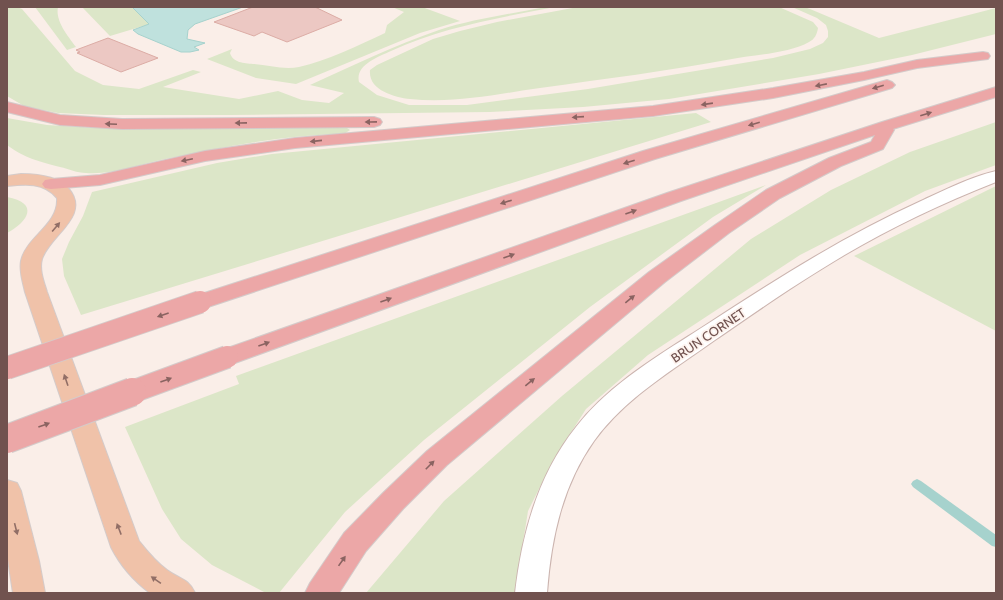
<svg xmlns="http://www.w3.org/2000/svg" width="1003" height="600" font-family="Cabin,sans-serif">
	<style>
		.green { fill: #dce6c8 }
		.water { fill: #bfe1dd; stroke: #a6d2cd }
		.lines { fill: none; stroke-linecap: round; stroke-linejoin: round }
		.stream { fill: #a6d2cd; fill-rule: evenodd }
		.building { fill: #ecc8c3; stroke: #dcaca5 }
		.minor-casing { stroke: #cbb4af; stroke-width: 2 }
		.primary-casing { stroke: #d4cbca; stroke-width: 2 }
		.motorway-casing { stroke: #d4cbca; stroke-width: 2 }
		.minor { fill: #fff; fill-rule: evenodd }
		.primary { fill: #f0c2a9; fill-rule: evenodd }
		.motorway { fill: #eca7a7; fill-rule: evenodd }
		.motorway-bridge-far1-casing { stroke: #d4cbca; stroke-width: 24; stroke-linecap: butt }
		.motorway-bridge-casing { stroke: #d4cbca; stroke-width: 30; stroke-linecap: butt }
		.motorway-bridge-far1 { stroke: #eca7a7; stroke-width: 22 }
		.motorway-bridge { stroke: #eca7a7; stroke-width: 28 }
		.oneway { fill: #8a6361 }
		.oneway2 { fill: #916e66 }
		.labels { text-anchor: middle; stroke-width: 3.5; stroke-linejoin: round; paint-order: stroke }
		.street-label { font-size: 13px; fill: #71524f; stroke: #fdf3ee }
	</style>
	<rect width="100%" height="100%" fill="#faeee8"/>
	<g class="green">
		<path d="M7 7H17L22 9 75 71 103 85 139 89 193 70 201 72 163 87 239 99 278 91 302 100 329 103 344 93 310 85C352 66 395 45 439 30 473 19 510 14 546 7H555C498 18 443 27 391 51 378 57 355 65 359 82L377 95 409 105H467L588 89 773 58 810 49 823 43 828 37V31L826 25 817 18 792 7H804L810 9 879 38 996 8V34L912 55 819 74 669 99 583 107 490 112 229 115H104L58 113 24 106 7 96Z"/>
		<path d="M35 7H58C55 21 68 36 76 47L67 50Z"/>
		<polygon points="82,7 132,7 146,19 150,24 110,36"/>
		<path d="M392 7H422L460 21 420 33 296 84 256 78 207 59 232 49 230 53C233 63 244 63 253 64 268 65 284 70 299 67 327 61 359 45 385 33L387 25 404 12Z"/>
		<path d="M578 7H779L813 22 818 28C817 34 815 39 809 42 790 53 754 55 732 59 668 71 604 79 540 88 497 94 453 104 410 99 394 97 368 90 370 70L377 65 433 39 460 31 497 22Z"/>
		<polygon points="696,113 711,122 81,315 64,276 62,259 69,242 83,216 92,192 217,163 272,154"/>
		<path d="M7 118 47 125 97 128H347L350 130 344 134C286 135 227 146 170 158 143 163 114 175 86 173 77 173 69 169 60 167 38 161 26 159 7 145Z"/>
		<polygon points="996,122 996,165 925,191 800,255 648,355 586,409 554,459 528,511 518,574 518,593 366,593 444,501 562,396 751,239 831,190 910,152"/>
		<polygon points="766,185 713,217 590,307 424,440 345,512 279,593 266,593 212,565 181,539 162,509 125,427 239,384 236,376"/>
		<polygon points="996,186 996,331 854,256"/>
		<path d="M7 197C39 203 29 221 7 233Z"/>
	</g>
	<polygon class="water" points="132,7 243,7 195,24 188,30 187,39 205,43 194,47 199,50 190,52 181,52 138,34 133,30 149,24"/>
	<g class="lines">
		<polygon class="stream" points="917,479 921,481 996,535 996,547 992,546 913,487 911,484 913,481"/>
	</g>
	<g class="building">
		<polygon points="253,7 315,7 342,20 287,42 262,32 254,36 214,22"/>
		<polygon points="108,38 158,58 121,72 77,53 80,52 76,50"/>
	</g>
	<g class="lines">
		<g class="minor-casing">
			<path id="minor" d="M996 171V182C935 206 875 235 820 270 784 292 750 316 715 340 673 370 625 398 594 441 562 486 551 539 547 593H515C522 533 538 475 576 427 611 382 663 353 709 323 778 278 846 235 921 201 945 190 970 177 996 171Z"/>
		</g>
		<g class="primary-casing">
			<g id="primary">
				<path d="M21 174C37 174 58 176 69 189 91 216 50 235 42 259 39 270 44 282 47 292L139 541C147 551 156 562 167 570 179 579 188 578 195 593H150C134 581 120 565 111 547L25 292C23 282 19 272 21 261 26 237 59 225 57 198 44 182 25 184 7 186V176Z"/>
				<polygon points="7,480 17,483 21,491 39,561 45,593 13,593 7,553"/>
			</g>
		</g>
		<g class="motorway-casing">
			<g id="motorway">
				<polygon points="983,52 988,53 990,56 988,59 917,68 864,80 773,98 653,116 295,148 205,161 100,185 51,189 45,188 42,184 45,180 51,179 100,175 205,151 295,138 653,106 773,88 864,72 917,60"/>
				<polygon points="887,80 892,82 895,85 892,88 655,159 208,307 200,309 192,307 189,302 192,297 643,151"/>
				<polygon points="996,87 996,97 893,129 894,130 883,149 841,166 780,198 729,233 665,282 447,465 403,509 366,551 339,593 305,593 310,583 344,533 383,493 427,451 649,272 715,225 766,190 829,158 871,142 875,135 681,201 235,363 227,365 219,363 215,357 219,351 667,193 882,122"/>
				<polygon points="7,102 60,115 122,119 374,117 380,119 382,122 380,125 374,127 122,129 60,125 7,112"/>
			</g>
		</g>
		<use href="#minor" class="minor"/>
		<use href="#primary" class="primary"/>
		<use href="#motorway" class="motorway"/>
		<g class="motorway-bridge-far1-casing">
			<g id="motorway-bridge-far1">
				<polyline points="7,368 200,302"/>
				<polyline points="129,393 227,357"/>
			</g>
		</g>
		<g class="motorway-bridge-casing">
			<polyline id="motorway-bridge" points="7,439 132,392"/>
		</g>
		<use href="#motorway-bridge-far1" class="motorway-bridge-far1"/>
		<use href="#motorway-bridge" class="motorway-bridge"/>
	</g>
	<defs><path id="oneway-solid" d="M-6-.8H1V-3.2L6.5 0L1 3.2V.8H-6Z"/></defs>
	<g class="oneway">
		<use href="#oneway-solid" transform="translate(821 85) rotate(169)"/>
		<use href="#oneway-solid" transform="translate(878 87) rotate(164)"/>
		<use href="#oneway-solid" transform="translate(707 104) rotate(172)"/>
		<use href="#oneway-solid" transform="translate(926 114) rotate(-17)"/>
		<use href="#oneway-solid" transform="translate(578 117) rotate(176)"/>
		<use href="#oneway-solid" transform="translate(371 122) rotate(179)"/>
		<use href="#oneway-solid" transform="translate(241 123) rotate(179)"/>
		<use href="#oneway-solid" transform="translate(111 124) rotate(-178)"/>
		<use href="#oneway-solid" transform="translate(754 124) rotate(164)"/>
		<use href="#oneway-solid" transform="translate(316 141) rotate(174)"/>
		<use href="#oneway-solid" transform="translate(187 160) rotate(168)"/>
		<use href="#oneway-solid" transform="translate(629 162) rotate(162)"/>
		<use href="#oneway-solid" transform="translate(506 202) rotate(162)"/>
		<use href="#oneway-solid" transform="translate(631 212) rotate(-20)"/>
		<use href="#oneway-solid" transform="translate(509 256) rotate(-20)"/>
		<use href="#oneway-solid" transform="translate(630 299) rotate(-39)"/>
		<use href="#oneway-solid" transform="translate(386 300) rotate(-20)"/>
		<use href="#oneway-solid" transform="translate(163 315) rotate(161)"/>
		<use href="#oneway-solid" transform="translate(264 344) rotate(-20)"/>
		<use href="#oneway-solid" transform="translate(166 380) rotate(-20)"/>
		<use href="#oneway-solid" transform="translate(530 382) rotate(-39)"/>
		<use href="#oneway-solid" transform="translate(44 425) rotate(-20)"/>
		<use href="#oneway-solid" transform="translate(430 465) rotate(-45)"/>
		<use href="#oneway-solid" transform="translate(342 561) rotate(-55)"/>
	</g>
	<g class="oneway2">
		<use href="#oneway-solid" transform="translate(56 227) rotate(-50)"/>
		<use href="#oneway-solid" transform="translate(66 380) rotate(-109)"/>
		<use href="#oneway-solid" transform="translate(16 529) rotate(76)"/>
		<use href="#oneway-solid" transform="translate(119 529) rotate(-111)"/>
		<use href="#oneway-solid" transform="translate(156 580) rotate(-145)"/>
	</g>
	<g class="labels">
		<g class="street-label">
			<text transform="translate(708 335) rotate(-34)" y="5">BRUN CORNET</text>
		</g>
	</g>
	<rect width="1003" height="600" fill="none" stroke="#71524f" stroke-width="16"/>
</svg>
